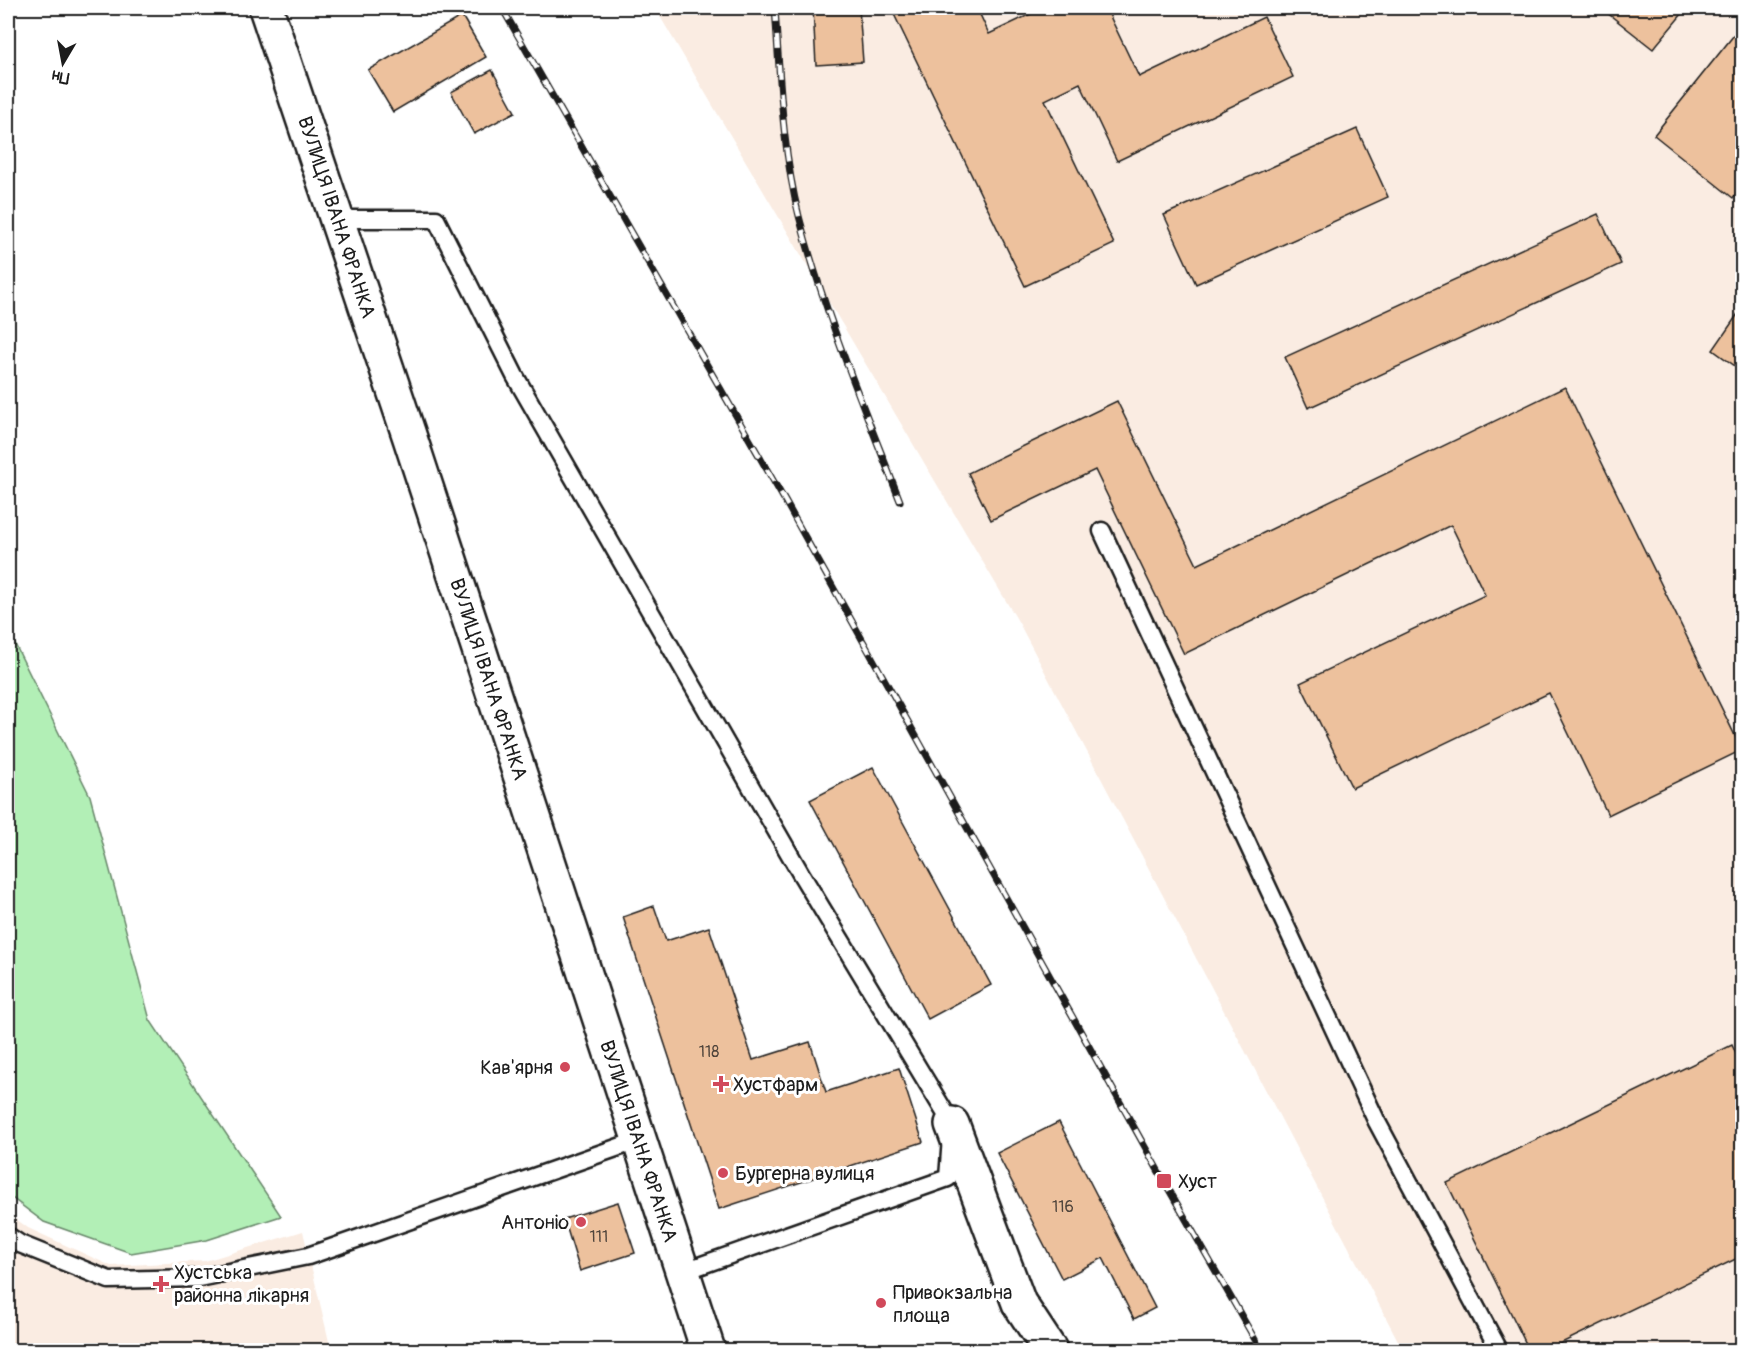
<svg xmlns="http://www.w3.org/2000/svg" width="1750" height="1358" font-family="Pangolin,sans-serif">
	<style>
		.built { fill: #faece2 }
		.green { fill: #b2efb6; stroke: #678669; stroke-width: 1.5 }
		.building { fill: #edc19d; stroke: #1c1c1c; stroke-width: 1.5 }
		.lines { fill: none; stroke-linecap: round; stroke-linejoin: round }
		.lane-casing { stroke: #1c1c1c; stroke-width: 21 }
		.street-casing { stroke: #1c1c1c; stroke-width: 38 }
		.secondary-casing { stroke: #1c1c1c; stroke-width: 38 }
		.lane { stroke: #fff; stroke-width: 16 }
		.street { stroke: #fff; stroke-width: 33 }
		.secondary { stroke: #fff; stroke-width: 33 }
		.rail-casing { stroke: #1c1c1c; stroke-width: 7 }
		.rail { stroke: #fff; stroke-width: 4.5; stroke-dasharray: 14; stroke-linecap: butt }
		.poi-dot { fill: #d1495b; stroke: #fff; stroke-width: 2 }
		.labels { text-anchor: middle; stroke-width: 6; stroke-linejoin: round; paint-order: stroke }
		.number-label { font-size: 16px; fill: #50453c }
		.street-label { font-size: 20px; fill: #1c1c1c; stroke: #fff }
		.poi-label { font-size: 20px; fill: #1c1c1c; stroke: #fff; text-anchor: start }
	</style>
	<rect width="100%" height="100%" fill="#fff"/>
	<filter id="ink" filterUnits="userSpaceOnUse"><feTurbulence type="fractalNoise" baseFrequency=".0167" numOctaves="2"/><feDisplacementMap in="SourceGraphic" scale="12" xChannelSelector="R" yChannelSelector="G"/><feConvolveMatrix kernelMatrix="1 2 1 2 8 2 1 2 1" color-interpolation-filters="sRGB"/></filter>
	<g filter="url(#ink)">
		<g class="built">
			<polygon points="655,8 1742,8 1742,1350 1403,1350 1019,623"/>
			<polygon points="8,1213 28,1228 111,1266 205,1261 303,1231 331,1350 8,1350"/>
		</g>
		<polygon class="green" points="8,630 90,796 150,1020 281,1216 207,1240 131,1253 44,1222 8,1195"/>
		<g class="building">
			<polygon points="813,8 859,8 863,62 816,65"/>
			<polygon points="891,8 977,8 989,34 1033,13 1030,8 1106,8 1139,77 1264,17 1293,77 1117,161 1080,83 1045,100 1114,244 1025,286"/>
			<polygon points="1601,8 1687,8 1653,49"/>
			<polygon points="462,16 486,57 393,112 368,70"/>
			<polygon points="1742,25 1742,186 1733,198 1654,135"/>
			<polygon points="492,70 515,112 474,134 451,92"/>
			<polygon points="1357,129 1388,197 1196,284 1164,215"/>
			<polygon points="1598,214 1621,264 1308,408 1285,357"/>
			<polygon points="1742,308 1742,371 1713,350"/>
			<polygon points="1565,387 1742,750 1608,815 1549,693 1352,788 1300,683 1485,595 1451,525 1184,654 1095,470 991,520 968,473 1117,401 1197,565"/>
			<polygon points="873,767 991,985 928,1019 810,800"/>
			<polygon points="654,906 666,941 709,927 753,1060 810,1042 826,1092 899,1068 923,1142 719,1209 623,917"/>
			<polygon points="1732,1045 1742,1067 1742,1256 1547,1350 1529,1350 1447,1183"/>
			<polygon points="1059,1122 1155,1308 1134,1319 1103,1258 1062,1279 997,1153"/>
			<polygon points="618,1202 635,1253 580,1271 564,1219"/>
		</g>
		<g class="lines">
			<g class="lane-casing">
				<g id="lane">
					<polyline points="338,219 436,219 515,376 801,874 952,1124 948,1178 682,1272"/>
					<polyline points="1102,531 1377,1122 1499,1350"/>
					<polyline points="8,1236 20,1244 109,1280 199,1278 308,1256 639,1140"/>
				</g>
			</g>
			<g class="street-casing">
				<polyline id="street" points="952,1124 1019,1303 1050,1350"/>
			</g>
			<g class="secondary-casing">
				<polyline id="secondary" points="266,8 409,435 708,1350"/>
			</g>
			<use href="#lane" class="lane"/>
			<use href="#street" class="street"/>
			<use href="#secondary" class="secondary"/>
			<g class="rail-casing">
				<g id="rail">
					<polyline points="502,8 785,501 1164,1181 1261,1350"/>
					<path d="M775 8C780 77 782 149 799 216 824 313 864 408 900 501"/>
				</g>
			</g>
			<use href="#rail" class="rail"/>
		</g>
	</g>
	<g class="poi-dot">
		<circle cx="565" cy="1067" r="6"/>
		<path d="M718 1075h6v6h6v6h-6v6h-6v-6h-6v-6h6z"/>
		<circle cx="723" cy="1173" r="6"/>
		<rect x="1156" y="1173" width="16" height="16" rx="3"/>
		<circle cx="581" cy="1222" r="6"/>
		<path d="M158 1275h6v6h6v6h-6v6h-6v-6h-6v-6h6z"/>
		<circle cx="881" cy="1303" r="6"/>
	</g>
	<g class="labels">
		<g class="number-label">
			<text x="709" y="1057">118</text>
			<text x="1063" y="1212">116</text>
			<text x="599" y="1242">111</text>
		</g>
		<g class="street-label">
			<text transform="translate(337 217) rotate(72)" y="7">ВУЛИЦЯ ІВАНА ФРАНКА</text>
			<text transform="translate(489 679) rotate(72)" y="7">ВУЛИЦЯ ІВАНА ФРАНКА</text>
			<text transform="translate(639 1141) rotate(72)" y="7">ВУЛИЦЯ ІВАНА ФРАНКА</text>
		</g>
		<g class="poi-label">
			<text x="553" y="1074" text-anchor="end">Кав'ярня</text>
			<text x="733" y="1091">Хустфарм</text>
			<text x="735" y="1180">Бургерна вулиця</text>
			<text x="1178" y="1188">Хуст</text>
			<text x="569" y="1229" text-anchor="end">Антоніо</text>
			<text x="174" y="1279">Хустська<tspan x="174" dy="23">районна лікарня</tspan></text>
			<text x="893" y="1299">Привокзальна<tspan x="893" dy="23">площа</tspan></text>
		</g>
	</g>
	<rect width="1750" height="1358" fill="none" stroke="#fff" stroke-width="30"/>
	<rect x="15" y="15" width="1720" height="1328" fill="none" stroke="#1c1c1c" stroke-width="2" filter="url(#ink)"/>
	<g transform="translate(63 63) rotate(190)" stroke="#ffffff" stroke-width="4.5" paint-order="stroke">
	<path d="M0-4.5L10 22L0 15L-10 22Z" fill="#1c1c1c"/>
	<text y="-9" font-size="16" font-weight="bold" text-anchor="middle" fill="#1c1c1c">Пн</text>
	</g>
</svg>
